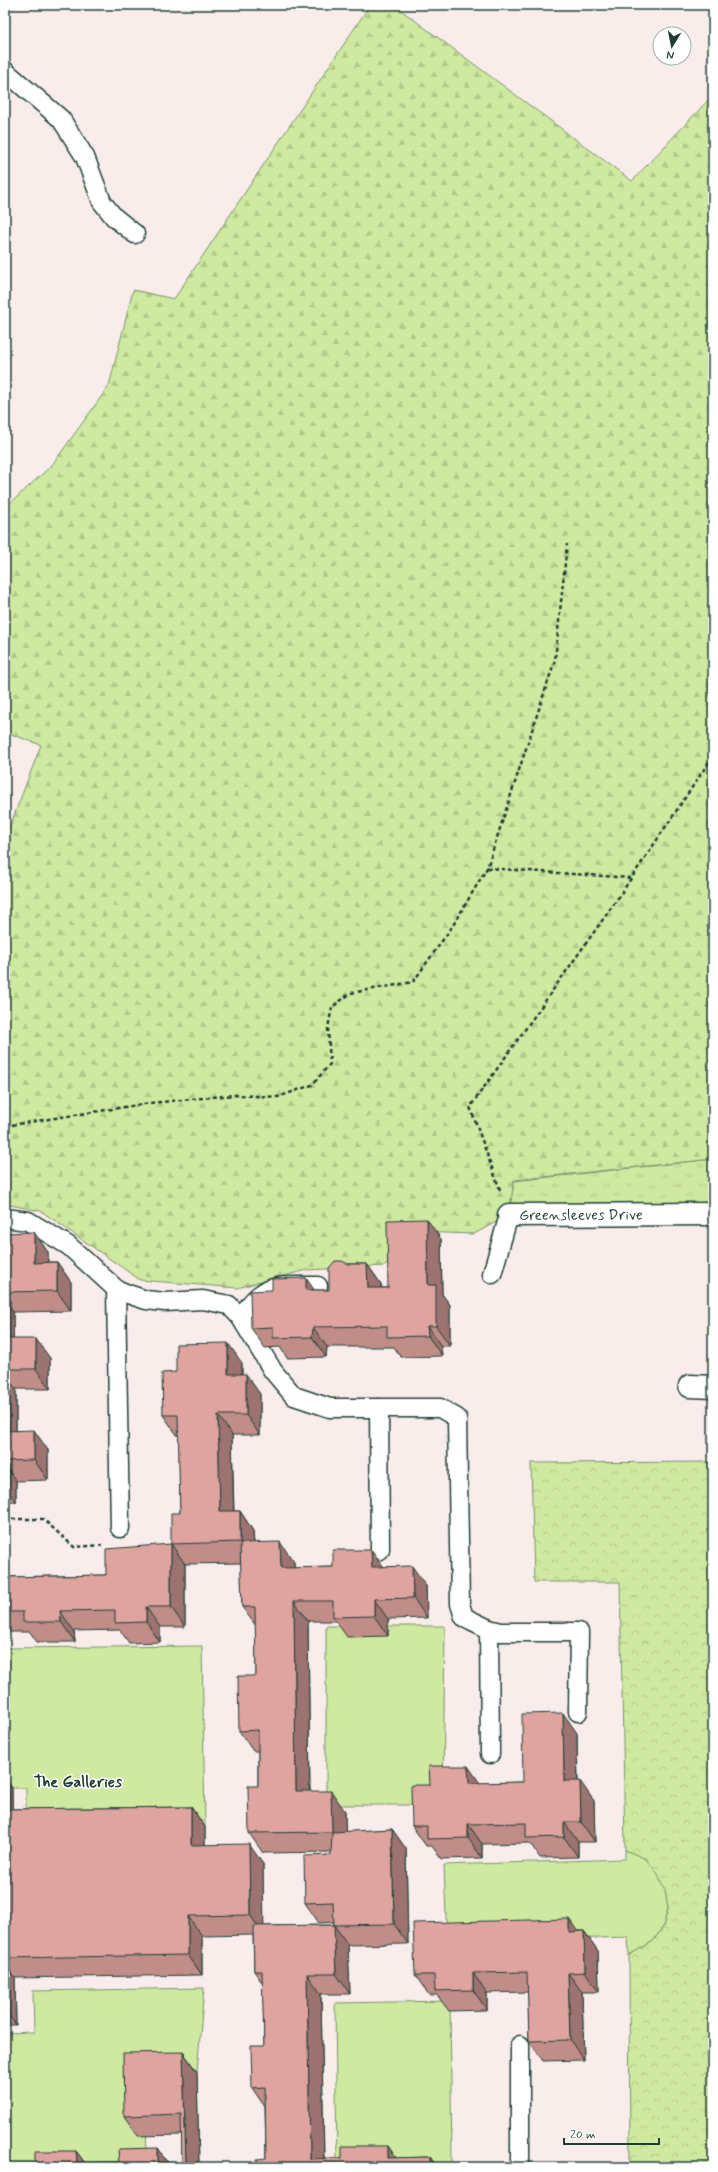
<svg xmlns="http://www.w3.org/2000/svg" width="718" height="2172" font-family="Mynerve,sans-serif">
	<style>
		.grass { fill: url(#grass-tufts); stroke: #77936a }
		.forest { fill: url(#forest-firs); stroke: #77936a }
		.park { fill: url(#park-crowns); stroke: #77936a }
		.garden { fill: #cfe9a0; stroke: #77936a }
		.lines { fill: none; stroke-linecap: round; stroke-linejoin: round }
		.lane-casing { stroke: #1f3d34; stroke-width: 21 }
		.street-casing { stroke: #1f3d34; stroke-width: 25 }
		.path { stroke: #1f3d34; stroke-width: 2.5; stroke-dasharray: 4 3; stroke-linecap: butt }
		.lane { stroke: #fff; stroke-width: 18 }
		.street { stroke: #fff; stroke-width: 22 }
		.wall { fill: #c08d89; stroke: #1f3d34 }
		.shaded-wall { fill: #9c736f; stroke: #1f3d34 }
		.building { fill: #dfa49f; stroke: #1f3d34 }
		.labels { text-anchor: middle; stroke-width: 3; stroke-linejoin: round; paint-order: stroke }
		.street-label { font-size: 15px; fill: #1f3d34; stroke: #fff }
		.neighbourhood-label { font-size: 16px; font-weight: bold; fill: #1f3d34; stroke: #fff }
	</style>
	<defs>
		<pattern id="grass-tufts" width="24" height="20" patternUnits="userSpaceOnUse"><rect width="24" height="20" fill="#cfe9a0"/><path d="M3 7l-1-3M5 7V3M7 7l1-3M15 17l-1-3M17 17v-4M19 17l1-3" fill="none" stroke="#b1c98a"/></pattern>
		<pattern id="forest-firs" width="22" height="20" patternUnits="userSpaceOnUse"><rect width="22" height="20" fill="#cfe9a0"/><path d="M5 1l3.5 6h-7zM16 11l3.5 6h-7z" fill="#b1c98a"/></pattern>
		<pattern id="park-crowns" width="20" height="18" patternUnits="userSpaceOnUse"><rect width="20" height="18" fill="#cfe9a0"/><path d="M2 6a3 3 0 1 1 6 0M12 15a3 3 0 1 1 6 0" fill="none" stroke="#b1c98a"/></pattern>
	</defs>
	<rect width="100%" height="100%" fill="#f9edec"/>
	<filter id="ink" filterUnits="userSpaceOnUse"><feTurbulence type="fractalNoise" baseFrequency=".025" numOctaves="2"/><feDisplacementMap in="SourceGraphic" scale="8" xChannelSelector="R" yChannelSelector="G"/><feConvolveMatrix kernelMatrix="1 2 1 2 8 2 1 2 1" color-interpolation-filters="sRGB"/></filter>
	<g filter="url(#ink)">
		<polygon class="grass" points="713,1159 713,1214 509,1215 514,1181"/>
		<polygon class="forest" points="370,5 394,5 632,181 713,95 713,1159 514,1180 509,1215 474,1234 417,1232 385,1266 307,1270 237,1288 140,1280 41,1211 5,1204 5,839 41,745 5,732 5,508 52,465 109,386 133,290 174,299"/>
		<polygon class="park" points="713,1462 713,2167 630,2167 629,1955 653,1941 663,1927 668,1908 665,1891 646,1859 625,1850 620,1582 534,1582 531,1463"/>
		<g class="garden">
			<polygon points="326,1626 445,1626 443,1805 326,1805"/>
			<polygon points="202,1646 205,1827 26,1830 26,1788 5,1788 5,1648"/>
			<polygon points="625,1850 646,1859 658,1874 665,1891 668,1908 663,1927 653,1941 629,1955 628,1937 447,1943 444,1865 625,1859"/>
			<polygon points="204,1988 197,2072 145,2069 147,2161 5,2164 5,2033 34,2032 33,1991"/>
			<polygon points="450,2001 452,2166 337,2167 335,2003"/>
		</g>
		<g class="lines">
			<g class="lane-casing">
				<g id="lane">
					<polyline points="5,71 61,119 85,157 102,202 114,217 135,234"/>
					<polyline points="5,1218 28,1221 69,1246 116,1289 128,1294 146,1300 165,1302 203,1300 229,1305 241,1318 273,1371 294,1396 330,1408 440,1408 457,1418 460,1604 464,1617 489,1629 501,1632 579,1632 578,1712"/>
					<polyline points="492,1274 509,1215"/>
					<polyline points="116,1289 120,1528"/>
					<path d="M241 1318C263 1280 278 1287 318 1286"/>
					<polyline points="379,1408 380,1550"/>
					<polyline points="489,1629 490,1754"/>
					<polyline points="520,2167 520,2045"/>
				</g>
			</g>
			<g class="street-casing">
				<g id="street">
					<path id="s1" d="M509 1215 713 1214"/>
					<polyline points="690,1386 713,1387"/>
				</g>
			</g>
			<g class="path">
				<polyline points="487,868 630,878"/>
				<polyline points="5,1126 150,1103 234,1095 278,1097 312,1085 330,1064 328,1028 332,1007 351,993 413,982 452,927 487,868 555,660 567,544"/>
				<polyline points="500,1190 470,1107 616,901 713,756"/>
				<polyline points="5,1519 43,1519 74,1547 102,1545"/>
			</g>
			<use href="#lane" class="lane"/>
			<use href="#street" class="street"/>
		</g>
		<g class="wall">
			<polygon points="5,1233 48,1252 48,1262 57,1262 71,1282 71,1311 13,1312 13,1339 50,1358 50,1389 16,1389 16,1431 48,1450 48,1480 16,1481 16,1502 5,1502"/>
			<polygon points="441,1239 442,1294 450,1305 450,1346 441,1346 442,1356 401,1357 394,1347 327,1347 326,1357 287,1358 280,1347 265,1348 251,1328 314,1290 329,1290 348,1264 367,1264 381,1284 382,1288 388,1288"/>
			<polygon points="242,1363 242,1374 260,1394 260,1435 232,1435 234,1511 240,1511 253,1531 254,1542 294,1562 294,1568 383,1566 426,1586 427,1618 388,1619 388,1636 347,1637 336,1621 308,1621 310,1791 345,1811 345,1832 392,1829 406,1849 408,1944 348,1945 350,1994 321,1994 324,2158 342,2158 388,2146 396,2158 430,2157 437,2167 257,2167 266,2158 265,2107 252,2088 264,2046 263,1984 254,1971 253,1935 202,1936 202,1975 15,1978 16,2025 5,2025 5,1778 12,1788 12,1809 191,1807 205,1827 205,1845 263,1864 263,1926 334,1925 334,1922 319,1923 305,1903 331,1855 331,1852 263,1853 249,1833 258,1786 258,1751 253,1751 239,1731 256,1676 256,1626 242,1607 241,1563 185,1564 185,1627 160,1627 160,1642 129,1643 120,1630 74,1631 75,1642 37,1642 30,1632 5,1632 5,1577 106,1575 171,1544 180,1513 179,1435 177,1435 163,1415 176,1372"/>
			<polygon points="577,1733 578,1781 594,1801 595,1842 578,1842 578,1857 540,1858 530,1843 482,1844 482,1858 441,1859 432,1846 426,1846 412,1826 430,1785 523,1782"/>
			<polygon points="578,1931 584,1931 598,1951 599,1992 582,1992 584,2060 543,2061 529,2041 528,1992 487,1993 487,2010 449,2011 437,1995 429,1995 415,1975"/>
			<polygon points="183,2052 197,2072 199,2167 35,2164 76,2151 85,2163 119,2163 158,2148 168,2163 182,2163 182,2135 138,2136 124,2116"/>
		</g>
		<g class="shaded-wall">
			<polygon points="427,1219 441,1239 442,1294 450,1305 450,1346 436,1326 428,1285"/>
			<polygon points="34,1232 48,1252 48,1283 34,1263"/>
			<polygon points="57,1262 71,1282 71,1311 57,1291"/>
			<polygon points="367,1264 381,1284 382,1308 368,1288"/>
			<polygon points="306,1278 320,1298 306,1290"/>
			<polygon points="5,1300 13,1312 14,1359 5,1347"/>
			<polygon points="427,1326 441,1346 442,1356 428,1336"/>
			<polygon points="313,1327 327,1347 326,1357 312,1337"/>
			<polygon points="36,1339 50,1358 50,1389 36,1369"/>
			<polygon points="228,1343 242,1363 242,1394 228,1374"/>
			<polygon points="5,1374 16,1389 16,1451 5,1434"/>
			<polygon points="246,1374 260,1394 260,1435 246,1415"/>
			<polygon points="218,1415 232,1435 234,1531 220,1511"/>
			<polygon points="34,1430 48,1450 48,1480 34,1460"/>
			<polygon points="5,1465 16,1481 16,1502 5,1486"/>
			<polygon points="240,1511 253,1531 254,1562 240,1542"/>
			<polygon points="280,1542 294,1562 295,1588 281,1568"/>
			<polygon points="171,1544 185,1564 185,1627 171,1607"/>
			<polygon points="371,1550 385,1570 372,1567"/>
			<polygon points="412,1566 426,1586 427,1618 413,1598"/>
			<polygon points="374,1599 388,1619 388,1636 374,1616"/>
			<polygon points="294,1601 308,1621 310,1811 296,1791"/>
			<polygon points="146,1607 160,1627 160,1642 146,1622"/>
			<polygon points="60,1611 74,1631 75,1642 61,1622"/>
			<polygon points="563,1713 577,1733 578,1801 564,1781"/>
			<polygon points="468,1766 482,1786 469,1783"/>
			<polygon points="5,1778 12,1788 13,1829 5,1818"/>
			<polygon points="580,1781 594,1801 595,1842 581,1822"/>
			<polygon points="331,1791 345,1811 346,1852 332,1832"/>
			<polygon points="191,1807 205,1827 205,1865 191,1845"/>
			<polygon points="564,1822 578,1842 578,1857 564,1837"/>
			<polygon points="468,1824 482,1844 482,1858 468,1838"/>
			<polygon points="392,1829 406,1849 408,1944 394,1924"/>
			<polygon points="249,1844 263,1864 264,1935 250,1915"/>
			<polygon points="188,1916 202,1936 202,1975 188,1955"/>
			<polygon points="569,1919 583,1939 569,1932"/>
			<polygon points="334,1925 348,1945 350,1994 336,1974"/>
			<polygon points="584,1931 598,1951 599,1992 585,1972"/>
			<polygon points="5,1964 15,1978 16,2025 5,2010"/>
			<polygon points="473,1973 487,1993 487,2010 473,1990"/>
			<polygon points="568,1973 582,1992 584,2060 570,2040"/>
			<polygon points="307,1974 321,1994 324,2167 310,2159"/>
			<polygon points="183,2052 197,2072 199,2167 186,2167"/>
			<polygon points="388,2146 402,2166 388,2158"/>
			<polygon points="158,2148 171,2167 158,2163"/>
			<polygon points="76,2151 88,2167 77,2163"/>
			<polygon points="430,2157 437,2167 430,2167"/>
		</g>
		<g class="building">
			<polygon points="427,1219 428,1285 436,1285 436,1326 427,1326 428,1336 387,1337 387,1326 313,1327 312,1337 273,1338 273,1327 251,1328 250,1291 272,1290 272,1279 306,1278 306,1290 329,1290 329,1268 335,1261 342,1261 348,1264 367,1264 368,1288 388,1288 387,1220"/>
			<polygon points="34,1232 34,1263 57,1262 57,1291 5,1292 5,1233"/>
			<rect x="5" y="1339" width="31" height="30"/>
			<polygon points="228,1343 228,1374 246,1374 246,1415 218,1415 220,1511 240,1511 240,1542 171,1544 171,1513 180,1513 178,1415 163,1415 162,1373 176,1372 176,1344"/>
			<polygon points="34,1430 34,1460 5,1461 5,1431"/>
			<polygon points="280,1542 281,1568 333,1567 333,1550 371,1550 372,1567 412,1566 413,1598 374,1599 374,1616 333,1617 333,1601 294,1601 296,1791 331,1791 332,1832 392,1829 394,1924 334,1925 333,1902 305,1903 304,1856 331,1855 332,1832 249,1833 248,1786 258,1786 258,1730 239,1731 238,1676 256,1676 255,1607 242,1607 240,1543"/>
			<polygon points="171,1544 171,1607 146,1607 146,1622 115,1623 115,1610 60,1611 61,1622 23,1622 23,1612 5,1612 5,1577 106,1575 106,1549"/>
			<polygon points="563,1713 564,1781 580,1781 581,1822 564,1822 564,1837 526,1838 526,1823 468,1824 468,1838 427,1839 427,1826 412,1826 411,1785 430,1785 429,1766 468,1766 469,1783 523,1782 522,1714"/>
			<polygon points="191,1807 191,1845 249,1844 250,1915 188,1916 188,1955 5,1958 5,1809"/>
			<polygon points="569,1919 569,1932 584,1931 585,1972 568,1973 570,2040 529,2041 527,1972 473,1973 473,1990 435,1991 434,1975 415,1975 413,1923"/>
			<polygon points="334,1925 336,1974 307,1974 310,2159 342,2158 342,2146 388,2146 388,2158 430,2157 430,2167 257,2167 257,2159 266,2158 265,2087 252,2088 251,2046 264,2046 262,1971 254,1971 253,1926"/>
			<polygon points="183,2052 186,2167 5,2167 5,2164 35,2164 35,2151 76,2151 77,2163 119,2163 118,2149 158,2148 158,2163 182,2163 181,2114 124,2116 123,2053"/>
		</g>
	</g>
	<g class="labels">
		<g class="street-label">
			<text dy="5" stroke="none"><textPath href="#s1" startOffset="72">Greensleeves Drive</textPath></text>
		</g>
		<g class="neighbourhood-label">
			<text x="78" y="1787">The Galleries</text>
		</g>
	</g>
	<rect width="718" height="2172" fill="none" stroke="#fff" stroke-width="20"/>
	<rect x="10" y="10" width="698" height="2152" fill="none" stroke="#1f3d34" stroke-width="1.5" filter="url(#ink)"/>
	<g transform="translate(672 46) rotate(190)"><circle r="19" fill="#ffffff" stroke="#a5b1ae"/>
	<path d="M0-3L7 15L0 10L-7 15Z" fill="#1f3d34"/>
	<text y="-6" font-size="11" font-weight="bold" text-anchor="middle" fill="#1f3d34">N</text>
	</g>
	<path d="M564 2138v6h95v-6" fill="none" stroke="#1f3d34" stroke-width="2"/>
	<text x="570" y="2138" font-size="12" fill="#1f3d34" stroke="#ffffff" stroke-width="3" paint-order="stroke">20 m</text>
</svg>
